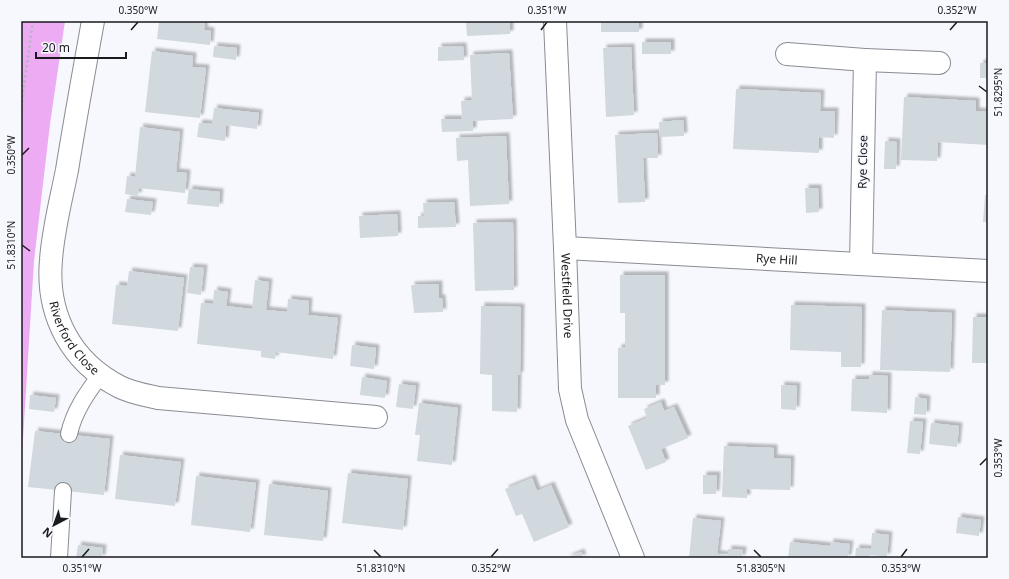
<svg xmlns="http://www.w3.org/2000/svg" width="1009" height="579" font-family="'Noto Sans',sans-serif">
	<style>
		.forest { fill: #edabf4 }
		.building { fill: #d1d8de; filter: url(#shadow) }
		.lines { fill: none; stroke-linecap: round; stroke-linejoin: round }
		.service-casing { stroke: #898c92; stroke-width: 18 }
		.minor-casing { stroke: #898c92; stroke-width: 24 }
		.path { stroke: #b3b5ba; stroke-width: 2.5; stroke-dasharray: 2 3; stroke-linecap: butt }
		.service { stroke: #fff; stroke-width: 16 }
		.minor { stroke: #fff; stroke-width: 22 }
		.ticks { fill: none; stroke: #191a1d; stroke-width: 1.5 }
		.labels { text-anchor: middle; stroke-width: 3.5; stroke-linejoin: round; paint-order: stroke }
		.street-label { font-size: 12px; fill: #191a1d; stroke: #f6f8fe }
		.neatline { fill: none; stroke: #191a1d; stroke-width: 1.5 }
		.ticks-label { font-size: 10px; text-anchor: middle; fill: #191a1d }
	</style>
	<defs>
		<filter id="shadow"><feDropShadow dx="3.5" dy="-3.5" stdDeviation="1" flood-color="#0004"/></filter>
	</defs>
	<rect width="100%" height="100%" fill="#f6f8fe"/>
	<polygon class="forest" points="21,21 65,21 50,124 34,261 21,471"/>
	<g class="building">
		<polygon points="159,21 205,21 204,30 211,31 210,45 157,39"/>
		<polygon points="466,21 510,21 510,34 467,36"/>
		<rect x="601" y="21" width="38" height="11"/>
		<rect x="642" y="42" width="29" height="12"/>
		<polygon points="214,46 237,48 236,60 213,57"/>
		<polygon points="463,46 464,60 438,61 438,47"/>
		<polygon points="631,47 634,115 606,117 603,48"/>
		<polygon points="152,51 193,56 192,67 206,68 200,118 145,112"/>
		<polygon points="509,53 513,119 473,121 473,131 442,132 441,119 462,119 461,101 472,100 470,55"/>
		<rect x="980" y="63" width="8" height="15"/>
		<polygon points="736,89 821,93 820,111 835,111 834,138 819,137 819,153 733,149"/>
		<polygon points="904,97 976,101 976,111 988,112 988,145 938,142 937,161 901,160"/>
		<polygon points="214,108 259,113 257,129 226,125 225,141 197,137 199,123 212,124"/>
		<polygon points="683,120 684,136 660,137 659,122"/>
		<polygon points="140,127 180,132 176,172 187,173 185,193 139,188 138,196 125,194 127,176 135,177"/>
		<polygon points="657,133 658,158 643,158 645,202 618,203 615,135"/>
		<polygon points="506,136 509,204 470,206 468,160 457,161 456,138"/>
		<polygon points="885,141 897,142 896,169 884,169"/>
		<polygon points="805,188 818,188 819,212 806,213"/>
		<polygon points="189,189 220,192 219,207 187,204"/>
		<polygon points="985,195 988,195 988,222 983,222"/>
		<polygon points="127,199 153,202 151,215 125,212"/>
		<polygon points="454,202 456,227 418,228 418,216 424,216 423,203"/>
		<polygon points="397,214 398,236 360,238 359,216"/>
		<polygon points="513,222 514,290 475,291 473,223"/>
		<polygon points="190,267 204,268 201,295 187,293"/>
		<polygon points="129,271 184,278 178,331 112,324 116,285 127,286"/>
		<polygon points="620,275 665,275 665,385 656,385 656,398 618,398 618,348 625,347 625,313 620,313"/>
		<polygon points="255,280 269,282 266,310 287,312 288,299 309,301 308,315 338,318 333,359 276,352 275,359 261,357 261,351 197,344 201,303 213,304 214,290 228,292 226,306 252,309"/>
		<polygon points="439,284 439,298 442,298 443,312 414,313 411,285"/>
		<polygon points="791,305 862,307 861,367 841,367 841,352 790,350"/>
		<polygon points="481,306 521,307 520,375 518,375 517,412 492,411 492,375 480,374"/>
		<polygon points="882,310 952,313 950,372 880,370"/>
		<polygon points="973,317 988,317 988,363 972,363"/>
		<polygon points="352,345 376,348 374,369 350,366"/>
		<polygon points="869,375 888,376 887,413 851,411 852,379 869,379"/>
		<polygon points="362,377 387,381 385,398 360,395"/>
		<polygon points="399,384 416,386 413,409 396,407"/>
		<polygon points="781,385 797,386 796,410 781,409"/>
		<polygon points="30,395 56,398 54,412 29,409"/>
		<polygon points="915,397 927,399 926,415 914,414"/>
		<polygon points="661,402 664,411 674,407 688,438 661,449 666,462 646,470 628,426 647,418 644,409"/>
		<polygon points="419,403 458,408 452,465 417,461 420,435 415,435"/>
		<polygon points="910,421 923,422 920,454 907,453"/>
		<polygon points="931,423 959,426 957,447 929,444"/>
		<polygon points="35,431 110,439 104,495 28,487"/>
		<polygon points="724,446 774,448 774,458 791,459 790,490 747,489 747,498 722,497"/>
		<polygon points="120,455 181,462 175,506 115,499"/>
		<polygon points="348,473 408,479 403,530 342,523"/>
		<polygon points="703,475 717,475 716,494 703,494"/>
		<polygon points="196,476 256,483 250,532 191,525"/>
		<polygon points="532,478 537,491 551,485 569,527 534,542 522,514 516,516 505,489"/>
		<polygon points="269,484 328,491 323,541 264,535"/>
		<polygon points="958,517 981,520 979,536 956,533"/>
		<polygon points="693,518 721,521 717,554 728,555 728,549 743,550 742,558 689,558"/>
		<polygon points="872,533 889,535 887,557 870,555 870,558 855,558 856,548 871,549"/>
		<polygon points="790,542 830,546 830,542 850,544 848,558 788,558"/>
		<polygon points="78,545 103,548 102,558 76,558"/>
		<polygon points="581,552 583,558 566,558"/>
	</g>
	<g class="lines">
		<g class="service-casing">
			<g id="service">
				<path d="M69 434C74 411 87 393 101 374"/>
				<polyline points="59,558 63,491"/>
			</g>
		</g>
		<g class="minor-casing">
			<g id="minor">
				<path id="s1" d="M93 21C84 71 75 120 67 170 61 200 53 230 51 260 46 315 71 362 120 387 132 393 145 395 158 398L376 417"/>
				<path id="s2" d="M555 21 565 248 570 389 577 420 633 558"/>
				<polyline points="787,54 865,60 861,264"/>
				<polyline points="865,60 939,63"/>
				<path id="s3" d="M565 248 988 271"/>
			</g>
		</g>
		<polyline class="path" points="21,107 33,21"/>
		<use href="#service" class="service"/>
		<use href="#minor" class="minor"/>
	</g>
	<path class="ticks" d="M131 30 138 22M541 30 547 22M950 30 957 22M979 86 987 92M22 155 29 148M22 245 30 251M980 465 987 458M374 550 381 557M754 550 761 557M82 557 89 549M491 557 498 549M901 557 907 549"/>
	<g class="labels">
		<g class="street-label">
			<text transform="translate(863 162) rotate(-89)" y="4">Rye Close</text>
			<text dy="4" stroke="none"><textPath href="#s3" startOffset="212">Rye Hill</textPath></text>
			<text dy="4" stroke="none"><textPath href="#s2" startOffset="275">Westfield Drive</textPath></text>
			<text dy="4" stroke="none"><textPath href="#s1" startOffset="327">Riverford Close</textPath></text>
		</g>
	</g>
	<rect width="1009" height="579" fill="none" stroke="#f6f8fe" stroke-width="44"/>
	<g transform="translate(54 525) rotate(221)" stroke="#f6f8fe" stroke-width="3" paint-order="stroke">
	<path d="M0-3L7 15L0 10L-7 15Z" fill="#191a1d"/>
	<text y="-6" font-size="11" font-weight="bold" text-anchor="middle" fill="#191a1d">N</text>
	</g>
	<path d="M36 52v6h90v-6" fill="none" stroke="#191a1d" stroke-width="2"/>
	<text x="42" y="52" font-size="12" fill="#191a1d" stroke="#f6f8fe" stroke-width="3" paint-order="stroke">20 m</text>
	<rect x="22" y="22" width="965" height="535" class="neatline"/>
	<g class="ticks-label">
		<text x="138" y="14">0.350°W</text>
		<text x="547" y="14">0.351°W</text>
		<text x="957" y="14">0.352°W</text>
		<text transform="translate(998 92) rotate(-90)" y="4">51.8295°N</text>
		<text transform="translate(11 155) rotate(-90)" y="4">0.350°W</text>
		<text transform="translate(11 245) rotate(-90)" y="4">51.8310°N</text>
		<text transform="translate(998 458) rotate(-90)" y="4">0.353°W</text>
		<text x="82" y="572">0.351°W</text>
		<text x="381" y="572">51.8310°N</text>
		<text x="491" y="572">0.352°W</text>
		<text x="761" y="572">51.8305°N</text>
		<text x="901" y="572">0.353°W</text>
	</g>
</svg>
